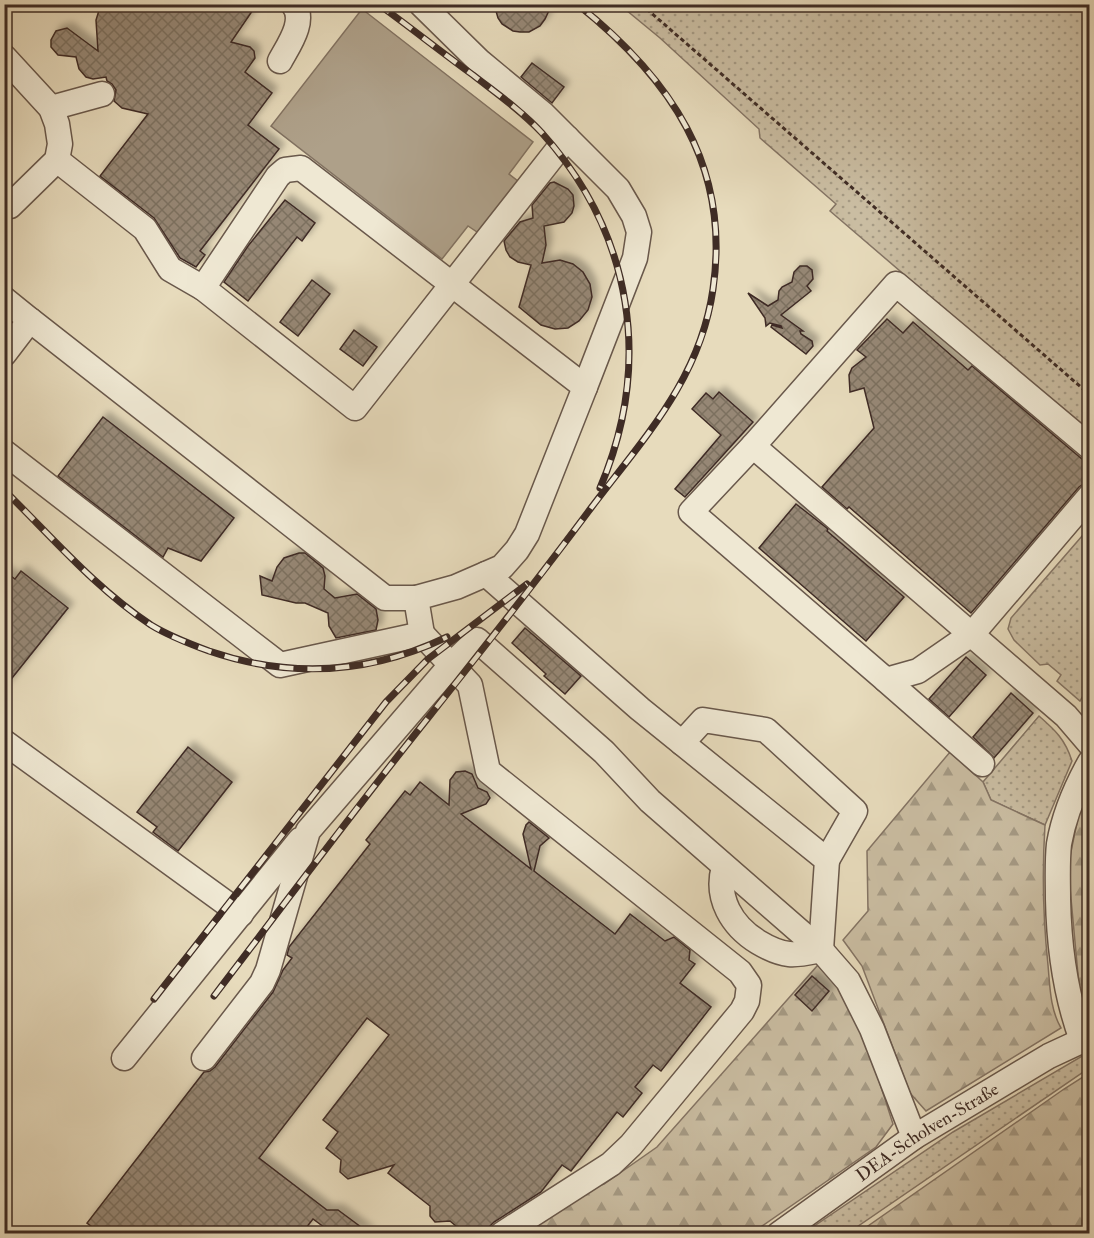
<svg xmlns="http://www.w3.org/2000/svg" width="1094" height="1238" font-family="'IM FELL Double Pica',serif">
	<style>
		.grass { fill: url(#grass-dots); stroke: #847464; stroke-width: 1.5 }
		.forest { fill: url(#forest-firs); stroke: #847464; stroke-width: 1.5 }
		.water { fill: #aea089; stroke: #827261; stroke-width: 1.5 }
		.building { fill: url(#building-cross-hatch); stroke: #3f2c25; stroke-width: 1.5; filter: url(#shadow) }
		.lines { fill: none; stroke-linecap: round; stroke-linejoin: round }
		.minor-casing { stroke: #69584b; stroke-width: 27 }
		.path { stroke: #3f2c25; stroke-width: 3; stroke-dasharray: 4.5 3; stroke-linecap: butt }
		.minor { stroke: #efe8d3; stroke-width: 24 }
		.rail-casing { stroke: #3f2c25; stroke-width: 7 }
		.rail { stroke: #efe8d3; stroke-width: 4.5; stroke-dasharray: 14; stroke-linecap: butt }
		.labels { text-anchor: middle; stroke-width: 4.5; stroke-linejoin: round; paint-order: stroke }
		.street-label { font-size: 18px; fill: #3f2c25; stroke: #efe8d3 }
	</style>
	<defs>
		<pattern id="grass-dots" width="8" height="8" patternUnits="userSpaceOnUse" patternTransform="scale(1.5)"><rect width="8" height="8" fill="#cabda2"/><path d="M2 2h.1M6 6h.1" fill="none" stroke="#a59a84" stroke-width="1.8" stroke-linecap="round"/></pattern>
		<pattern id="forest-firs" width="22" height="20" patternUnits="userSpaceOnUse" patternTransform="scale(1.5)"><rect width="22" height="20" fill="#cabda2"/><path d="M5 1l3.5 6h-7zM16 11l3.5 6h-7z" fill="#a59a84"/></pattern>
		<pattern id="building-cross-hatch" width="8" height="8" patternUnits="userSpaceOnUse" patternTransform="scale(1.5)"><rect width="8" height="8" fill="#968774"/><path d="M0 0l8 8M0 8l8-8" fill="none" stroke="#7c6f5f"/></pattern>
		<filter id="shadow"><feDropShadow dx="5.5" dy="-5.5" stdDeviation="3" flood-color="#0004"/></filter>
	</defs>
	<rect width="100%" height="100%" fill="#e7dbbc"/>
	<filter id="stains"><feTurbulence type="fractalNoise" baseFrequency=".00333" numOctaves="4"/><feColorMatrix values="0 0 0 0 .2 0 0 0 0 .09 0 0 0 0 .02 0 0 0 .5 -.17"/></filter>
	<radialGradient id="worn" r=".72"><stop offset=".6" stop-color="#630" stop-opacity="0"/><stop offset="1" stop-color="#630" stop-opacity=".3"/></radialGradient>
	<g class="grass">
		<polygon points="620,5 1089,5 1089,433 830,211 836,204 760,138 759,129 660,38"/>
		<polygon points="1089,528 1089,685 1080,701 1057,681 1061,675 1048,664 1040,665 1014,640 1008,629 1011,618"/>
		<path d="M1039 716C1055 730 1065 739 1072 761L1045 825 991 800 983 782Z"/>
		<polygon points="1089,1052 1089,1068 848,1233 804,1233 953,1132"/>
	</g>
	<g class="forest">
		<path d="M950 752 983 782 991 800 1045 825C1042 872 1043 918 1048 965 1050 987 1050 1009 1061 1028L926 1111 910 1093 862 966 843 940 868 911 867 851Z"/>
		<polygon points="1089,790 1089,1017 1081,1007 1068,866 1080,808"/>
		<polygon points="818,965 842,992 862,1028 893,1124 876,1147 752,1233 515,1234 580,1192 604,1184 657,1147"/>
		<polygon points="1089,1073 1089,1233 858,1233 1064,1089"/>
	</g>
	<polygon class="water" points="362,9 533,142 509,174 523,185 483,236 468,226 442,259 271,126"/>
	<g class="building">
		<polygon points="101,4 257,4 231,42 250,47 254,51 255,58 245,72 272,93 248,125 279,149 200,251 205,255 196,267 180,258 154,218 100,176 148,114 122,108 114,101 116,90 112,84 107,81 106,77 93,79 86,77 79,69 76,57 58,55 51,47 51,40 56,31 67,28 98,51 96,20"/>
		<polygon points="494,4 552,4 545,19 540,26 529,32 520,32 513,31 502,24 498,18"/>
		<polygon points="532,63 564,87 552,103 521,77"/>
		<polygon points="554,182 568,189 573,195 574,206 572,213 564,222 544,226 546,245 542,263 560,260 573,264 583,272 590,284 592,297 588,310 579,321 568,328 555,329 541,325 519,307 531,265 518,262 510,257 506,250 504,241 520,222 533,218 532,205 550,183"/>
		<polygon points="285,200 315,223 302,241 297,237 248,301 224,282 248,246"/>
		<polygon points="800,266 807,266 812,270 813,279 807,286 811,291 781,315 803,331 800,331 801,334 812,341 813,346 806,354 771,327 772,325 782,328 781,326 770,323 766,326 765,318 748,293 768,306 778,300 779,291 782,287 792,282 794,272"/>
		<polygon points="312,280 330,294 298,336 280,322"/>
		<polygon points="887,319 903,333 913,322 968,370 972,366 1089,465 1089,480 1079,487 971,613 849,507 847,509 822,487 874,428 864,388 850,392 849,375 852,368 866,357 857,350"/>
		<polygon points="354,330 377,347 363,366 340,349"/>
		<polygon points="719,392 753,422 685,497 675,489 721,435 692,409 706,393 713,399"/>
		<polygon points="103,417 234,518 201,561 168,548 163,557 58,476"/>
		<polygon points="796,504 828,529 827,531 904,597 866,641 759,548"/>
		<polygon points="299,553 305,553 323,568 325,576 324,589 335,598 357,594 376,609 378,620 376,630 336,638 329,626 328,613 305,603 296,603 262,595 260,576 272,581 277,567 284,558"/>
		<polygon points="4,571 15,579 21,571 68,608 4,688"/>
		<polygon points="525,628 581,676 565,694 544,676 546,674 512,643"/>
		<polygon points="966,657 986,675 949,717 929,699"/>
		<polygon points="1011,693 1033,713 994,758 973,737"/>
		<polygon points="188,747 232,782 178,851 153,832 157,827 137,812"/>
		<polygon points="465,771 472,774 478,788 487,792 490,798 486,804 461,814 531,869 523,834 526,825 529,822 549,838 540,846 534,871 615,934 630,914 665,941 674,937 690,950 689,960 695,964 680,983 711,1007 661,1071 653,1065 635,1087 642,1093 623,1117 617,1112 571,1171 562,1165 541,1192 494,1222 483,1233 476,1233 468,1227 464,1233 450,1221 435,1222 430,1216 430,1206 388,1173 394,1165 348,1179 340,1172 341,1160 326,1148 338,1132 323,1120 389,1035 367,1018 259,1158 327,1210 338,1210 369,1233 332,1233 313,1219 302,1233 100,1233 87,1223 204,1072 210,1071 215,1067 273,992 283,970 292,958 287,955 289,947 370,844 366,840 405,791 410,795 420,782 449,805 450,780 456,772"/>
		<polygon points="812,976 829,991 812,1011 795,995"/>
	</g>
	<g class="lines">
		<g class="minor-casing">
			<g id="minor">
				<polyline points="421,4 479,61 543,114 567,138"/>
				<polyline points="4,57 51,108 57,124 60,144 57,160 10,206"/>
				<path d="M280 61C288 46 307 20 293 4"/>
				<polyline points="51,108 102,94"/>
				<polyline points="57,160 145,229 170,269 203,288 278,176 285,170 301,168 585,387 527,534 517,550 502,567 456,587 416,598 422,634"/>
				<polyline points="203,288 355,408 567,138 618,189 634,216 639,232 635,258 585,387"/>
				<polyline points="4,299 30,320 4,354"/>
				<polyline points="30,320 385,598 416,598"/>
				<polyline points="753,446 691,512 886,680 918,671 973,633 1090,496"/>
				<polyline points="1090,447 896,284 753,446 1066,716 1090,744"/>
				<polyline points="4,452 280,665 422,634 470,685 488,771 740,972 749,985 747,1001 742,1011 631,1145 611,1164 502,1234"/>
				<path d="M486 574 640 709 827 860 821 950C811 952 799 955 789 954 778 953 768 948 758 942 732 926 715 898 724 867"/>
				<polyline points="886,680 982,764"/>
				<polyline points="4,742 241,914"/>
				<polyline points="682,743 703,720 766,730 855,811 827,860"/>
				<path d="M1082 1040C1065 994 1059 948 1058 899 1058 881 1057 862 1059 844 1064 815 1076 787 1090 762"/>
				<polyline points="124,1058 300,840"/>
				<polyline points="204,1058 262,983 268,970 308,831 451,665 477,640 604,752 650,801 821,950 848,981 872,1029 914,1137"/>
				<path id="s1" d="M779 1234 914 1137 1049 1056 1090 1037"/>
			</g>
		</g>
		<polyline class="path" points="641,4 1090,395"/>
		<use href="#minor" class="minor"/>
		<g class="rail-casing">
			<g id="rail">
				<path d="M378 4C410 27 441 52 473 75 496 93 522 111 542 133 633 234 653 364 600 488"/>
				<path d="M4 490C52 537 95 588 151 625 169 636 190 644 209 651 291 679 370 674 447 637"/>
				<path d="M214 996C285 903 355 809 428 718 482 650 536 582 588 512 641 441 700 381 713 289 731 165 670 78 577 4"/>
				<polyline points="154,999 386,702 428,659 527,584"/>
			</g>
		</g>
		<use href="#rail" class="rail"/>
	</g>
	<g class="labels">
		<g class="street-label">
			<text dy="6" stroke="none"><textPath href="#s1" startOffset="180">DEA-Scholven-Straße</textPath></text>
		</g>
	</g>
	<rect width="1094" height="1238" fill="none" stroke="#e7dbbc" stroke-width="24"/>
	<rect x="6" y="6" width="1082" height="1226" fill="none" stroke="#3f2c25" stroke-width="3"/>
	<rect x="12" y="12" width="1070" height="1214" fill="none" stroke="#3f2c25" stroke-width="1.5"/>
	<rect width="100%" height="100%" filter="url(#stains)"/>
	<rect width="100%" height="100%" fill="url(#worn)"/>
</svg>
